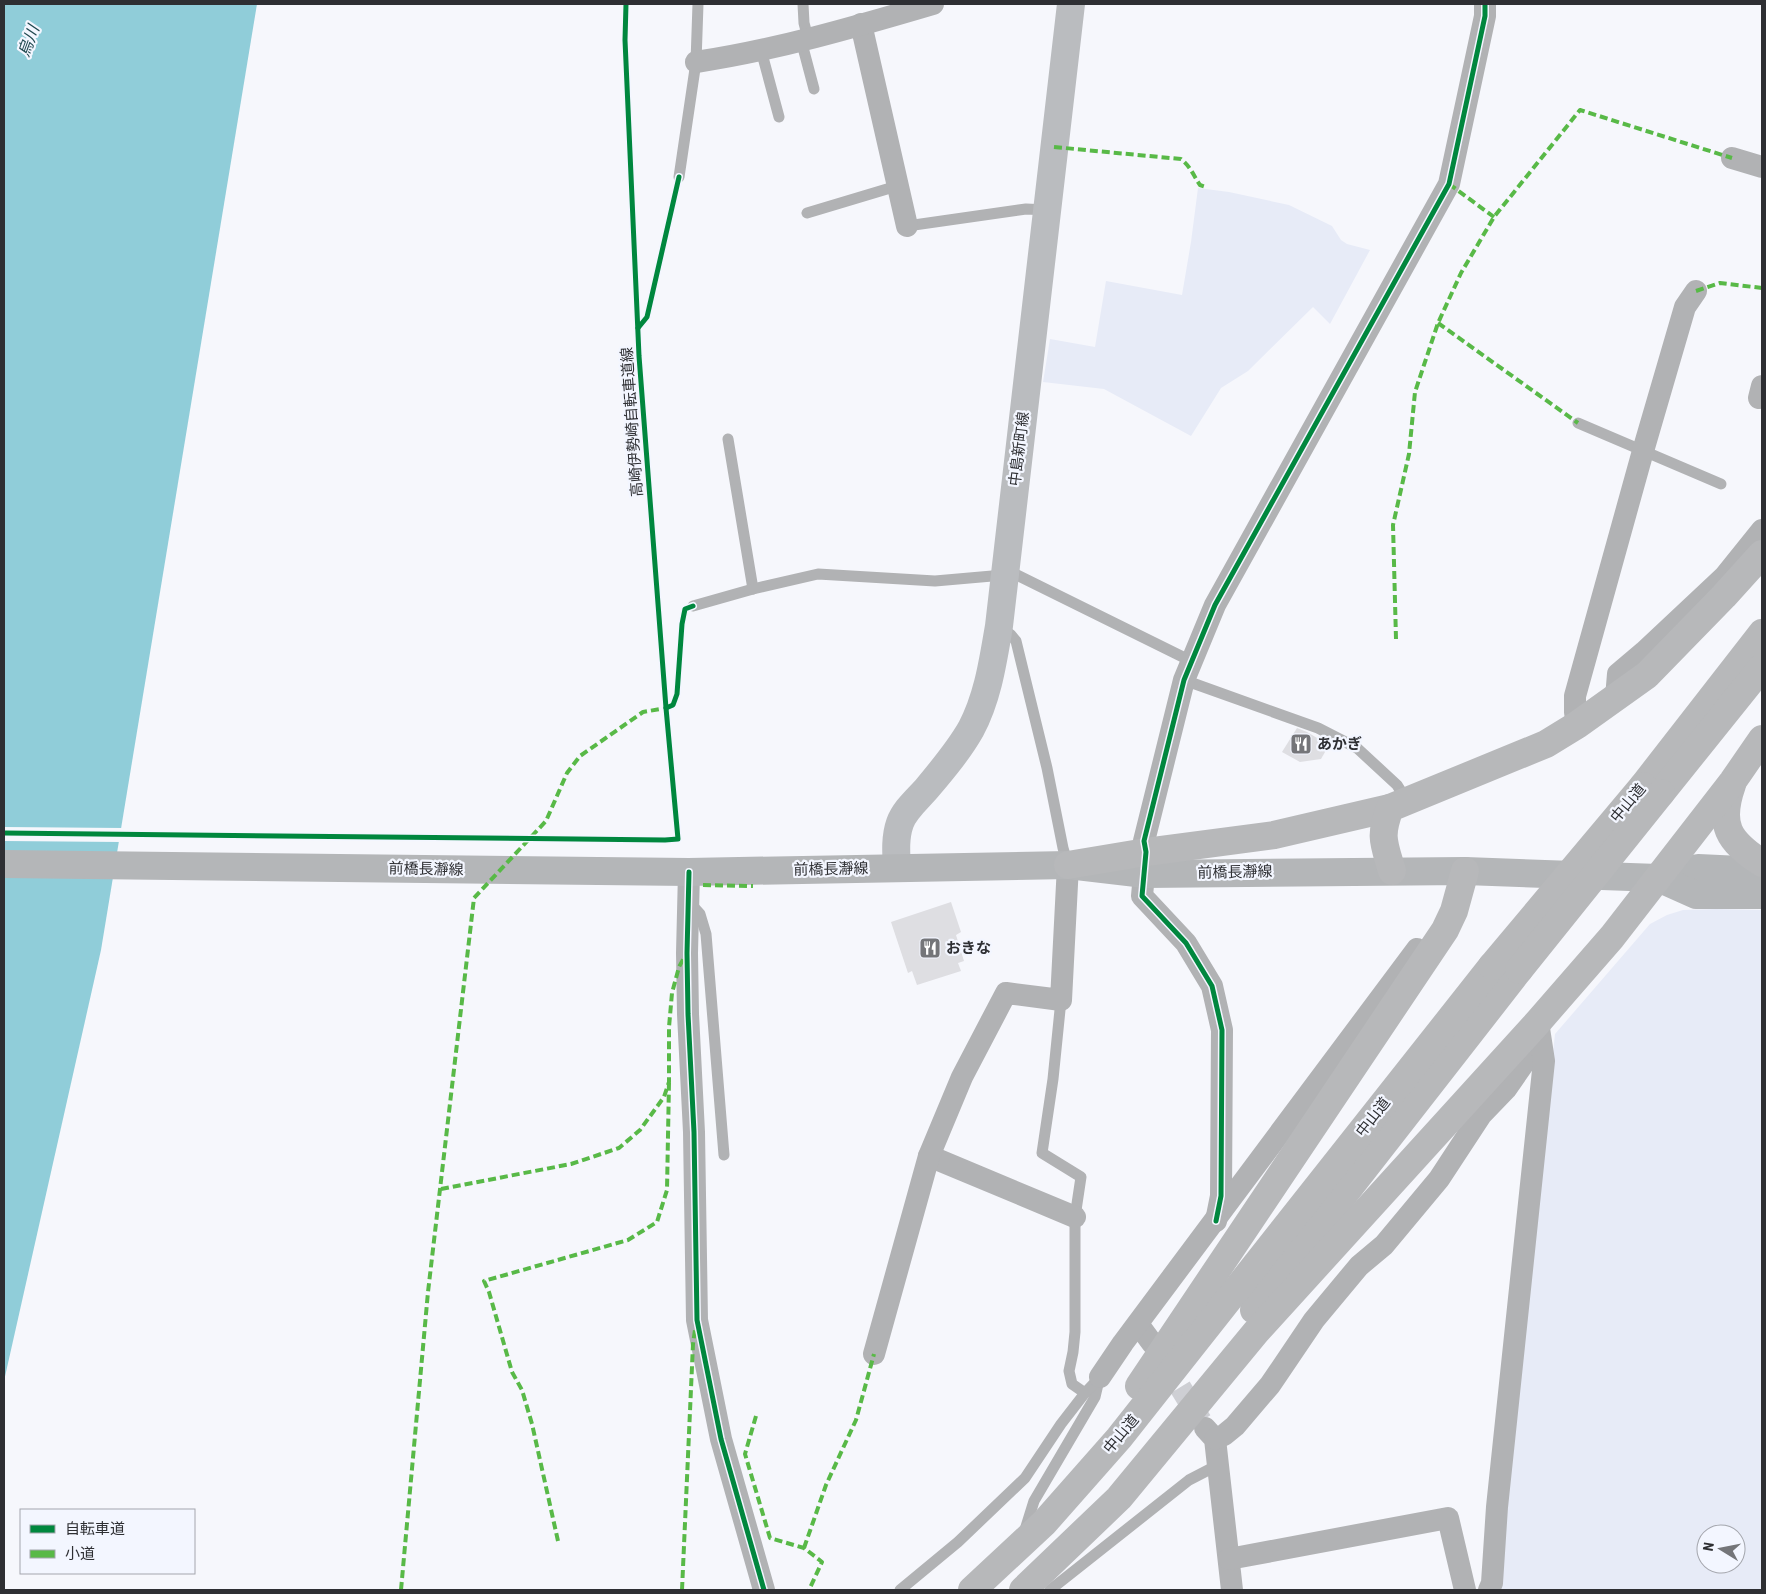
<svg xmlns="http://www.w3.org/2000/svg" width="1766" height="1594" font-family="'Roboto Condensed','Noto Sans JP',sans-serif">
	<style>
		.built { fill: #e7ebf7; fill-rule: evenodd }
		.water { fill: #90cdd9 }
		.pier { fill: #f6f7fc }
		.building { fill: #dedee2 }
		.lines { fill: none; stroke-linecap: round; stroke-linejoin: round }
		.minor-tunnel { stroke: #cecfd4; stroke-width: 22; stroke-dasharray: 22 11; stroke-linecap: butt }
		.service { stroke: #b1b2b4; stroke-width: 11 }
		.minor { stroke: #b1b2b4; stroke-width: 22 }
		.secondary { stroke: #babcbf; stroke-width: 28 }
		.primary { stroke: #b4b6b8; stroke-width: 28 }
		.trunk { stroke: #b7b8ba; stroke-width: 28 }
		.trunk-bridge { stroke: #b7b8ba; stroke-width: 28 }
		.quiet { stroke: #58b947; stroke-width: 4; stroke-dasharray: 8 4; stroke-linecap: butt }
		.cycleway-casing { stroke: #f3f6ff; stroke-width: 8 }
		.cycleway { stroke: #00873e; stroke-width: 5 }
		.labels { text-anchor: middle; stroke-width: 4.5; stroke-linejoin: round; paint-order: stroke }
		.street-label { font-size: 15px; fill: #2e2f33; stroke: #f3f6ff }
		.poi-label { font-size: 15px; font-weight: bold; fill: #2e2f33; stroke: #f3f6ff; text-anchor: start }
		.water-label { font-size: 16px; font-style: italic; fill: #214950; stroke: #f3f6ff }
	</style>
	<rect width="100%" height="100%" fill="#f6f7fc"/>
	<g class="built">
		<polygon points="1198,188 1229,192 1289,205 1332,226 1341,240 1347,244 1370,250 1330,324 1313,307 1248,371 1221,388 1191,436 1104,389 1043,382 1050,339 1095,347 1106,281 1182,295 1191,242"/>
		<path d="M1716 909 1762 910V1590H1499L1498 1573 1555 1034 1650 924 1667 915 1683 910ZM1706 1534H1736V1564H1706Z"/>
	</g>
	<polygon class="water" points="4,4 257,4 101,950 4,1381"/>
	<polygon class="pier" points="4,827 123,828 121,842 4,841"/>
	<g class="building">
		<polygon points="1297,728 1307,732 1329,745 1321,759 1300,762 1282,752"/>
		<polygon points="951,902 961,932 956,935 964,961 958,963 961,971 917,985 912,971 908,973 891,922"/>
	</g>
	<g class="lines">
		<polyline class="minor-tunnel" points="1163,1359 1201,1421"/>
		<g class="service">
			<polyline points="803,4 804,23 808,38"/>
			<polyline points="801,40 814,89"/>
			<polyline points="761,50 779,117"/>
			<polyline points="679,177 696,62 698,4"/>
			<polyline points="807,213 897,186"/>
			<polyline points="907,226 1026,209 1047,210"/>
			<polyline points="1578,423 1721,484"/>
			<polyline points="728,439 753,589"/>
			<polyline points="693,606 753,589 818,574 935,581 1015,574 1191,661"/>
			<polyline points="1000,627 1011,635 1016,641 1047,768 1063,848 1068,865"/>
			<polyline points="1184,680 1318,728 1357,748 1397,785 1407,801"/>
			<polyline points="690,903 700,914 706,934 724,1155"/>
			<polyline points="1061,1000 1053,1079 1042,1153 1081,1177 1075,1217 1075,1332 1073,1352 1069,1371 1072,1384 1085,1393"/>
			<polyline points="1024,1533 1034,1501 1095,1397 1099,1380"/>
			<polyline points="900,1590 958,1542 1025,1478 1061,1424 1085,1393 1100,1377"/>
			<polyline points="1050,1590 1189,1480 1218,1465"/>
		</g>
		<g class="minor">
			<polyline points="861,24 907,226"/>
			<path d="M696 62C776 50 855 27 933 4"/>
			<polyline points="1732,158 1762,167"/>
			<polyline points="1759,398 1762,386"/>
			<polyline points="1616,698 1618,674 1644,652 1725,576 1762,530"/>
			<polyline points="1577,725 1575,712 1575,696 1643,451 1685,307 1696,291"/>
			<polyline points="689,872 687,953 688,1014 694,1132 697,1320 721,1439 764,1590"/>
			<polyline points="929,1156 1075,1217"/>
			<polyline points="1216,1221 1221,1196 1222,1030 1212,986 1186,943 1142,896 1146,852 1144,841 1184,680 1215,605 1449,184 1485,16 1485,4"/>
			<polyline points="1138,1324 1152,1343"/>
			<polyline points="874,1354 929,1156 962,1077 1006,993 1061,1000 1068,865"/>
			<polyline points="1100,1377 1123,1343 1417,949"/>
			<polyline points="1205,1428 1215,1439 1232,1590"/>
			<polyline points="1215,1439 1224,1435 1235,1426 1270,1385 1314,1320 1359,1266 1384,1245 1439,1179 1481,1115 1506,1089 1540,1040"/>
			<polyline points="1229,1559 1448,1518 1465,1590"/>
			<polyline points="1489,1590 1492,1583 1497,1507 1544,1061 1538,1022"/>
		</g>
		<path class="secondary" d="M897 868C896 852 895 837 900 823 905 809 919 798 928 787 944 768 959 750 971 729 988 697 993 661 999 626L1071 4"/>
		<g class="primary">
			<polyline points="4,864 689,872 1068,865 1145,874 1465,871 1658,878 1698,868 1762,871"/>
			<polyline points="1658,878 1696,895 1762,895"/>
		</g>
		<g class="trunk">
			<path d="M1732 785C1718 825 1728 841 1762 863"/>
			<polyline points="1643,786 1762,633"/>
			<polyline points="1661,793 1762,667"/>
			<polyline points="1068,865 1146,852 1274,835 1390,808"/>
			<path d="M1392 871C1384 843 1379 837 1390 808L1546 744 1577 725 1647 675 1724 596 1762 554"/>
			<polyline points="1254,1310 1519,970"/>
			<polyline points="1139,1386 1445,930 1454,911 1465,871"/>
			<polyline points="972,1590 1044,1523 1119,1438 1492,966"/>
			<polyline points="1023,1590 1119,1498 1256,1332 1538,1022 1612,937 1733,781 1762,739"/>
		</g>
		<g class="trunk-bridge">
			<polyline points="1492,966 1643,786"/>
			<polyline points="1519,970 1661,793"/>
		</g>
		<g class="quiet">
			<path d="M1054 147 1181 159C1191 167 1193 175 1200 185L1206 187"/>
			<polyline points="1449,184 1494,217"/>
			<polyline points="1696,291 1720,283 1762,288"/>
			<polyline points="1438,323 1578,423"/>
			<polyline points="1396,639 1393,525 1409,454 1415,392 1438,323 1461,273 1494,217 1580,110 1732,158"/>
			<polyline points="703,885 753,886"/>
			<polyline points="441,1189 571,1164 619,1148 640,1130 664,1097 669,1082 669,1027 672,993 679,967 685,956"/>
			<polyline points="756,1416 745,1454 770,1538 804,1548 822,1562 809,1590"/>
			<polyline points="558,1541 532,1424 522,1390 512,1372 489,1292 484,1281 628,1240 657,1222 667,1190 669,1082"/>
			<polyline points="804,1548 826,1485 856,1420 874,1354"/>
			<polyline points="401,1590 428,1292 474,898 546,821 567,773 580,756 643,712 666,708"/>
			<polyline points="682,1590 693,1344 695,1330"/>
		</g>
		<g class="cycleway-casing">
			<g id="cycleway">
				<polyline points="638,328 647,317 679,177"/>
				<polyline points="666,708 673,705 677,694 682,624 685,609 693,606"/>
				<polyline points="4,833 665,840 678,839 666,708 639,356 625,40 626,4"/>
				<polyline points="689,872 687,953 688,1014 694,1132 697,1320 721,1439 764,1590"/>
				<polyline points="1216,1221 1221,1196 1222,1030 1212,986 1186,943 1142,896 1146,852 1144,841 1184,680 1215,605 1449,184 1485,16 1485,4"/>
			</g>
		</g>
		<use href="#cycleway" class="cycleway"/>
	</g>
	<defs>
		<g id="restaurant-square" transform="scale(1.125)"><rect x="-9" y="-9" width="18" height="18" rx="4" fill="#747579" stroke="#f3f6ff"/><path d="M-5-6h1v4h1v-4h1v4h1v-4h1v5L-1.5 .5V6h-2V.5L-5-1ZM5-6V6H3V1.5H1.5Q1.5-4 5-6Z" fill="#fff"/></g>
	</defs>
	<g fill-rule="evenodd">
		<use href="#restaurant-square" x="1301" y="744"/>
		<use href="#restaurant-square" x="930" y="948"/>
	</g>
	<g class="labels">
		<g class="street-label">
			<text transform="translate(632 422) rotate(-94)" y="5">高崎伊勢崎自転車道線</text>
			<text transform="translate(1019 449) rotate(-83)" y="5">中島新町線</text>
			<text transform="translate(1628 803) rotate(-50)" y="5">中山道</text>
			<text transform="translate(426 869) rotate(1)" y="5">前橋長瀞線</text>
			<text transform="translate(831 869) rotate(-1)" y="5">前橋長瀞線</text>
			<text transform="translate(1235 872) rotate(-1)" y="5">前橋長瀞線</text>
			<text transform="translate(1373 1117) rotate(-52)" y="5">中山道</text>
			<text transform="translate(1121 1434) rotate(-50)" y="5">中山道</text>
		</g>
		<g class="poi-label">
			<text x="1317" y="749">あかぎ</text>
			<text x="946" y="953">おきな</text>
		</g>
		<g class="water-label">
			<text transform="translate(28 41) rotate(-70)" y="6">烏川</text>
		</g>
	</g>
	<rect width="1766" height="1594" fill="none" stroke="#2e2f33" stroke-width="10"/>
	<rect x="20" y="1509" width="175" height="65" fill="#f3f6ff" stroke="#a4a6ad"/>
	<rect x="30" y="1525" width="25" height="8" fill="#00873e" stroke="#a4a6ad"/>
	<text x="65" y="1534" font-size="15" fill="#2e2f33">自転車道</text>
	<rect x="30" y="1550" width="25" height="8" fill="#58b947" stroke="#a4a6ad"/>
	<text x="65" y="1559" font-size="15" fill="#2e2f33">小道</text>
	<g transform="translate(1721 1549) rotate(280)"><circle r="24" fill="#f3f6ff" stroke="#a4a6ad"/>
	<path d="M0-4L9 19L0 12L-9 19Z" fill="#747579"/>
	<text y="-8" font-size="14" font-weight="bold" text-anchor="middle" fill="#2e2f33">N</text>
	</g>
</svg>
